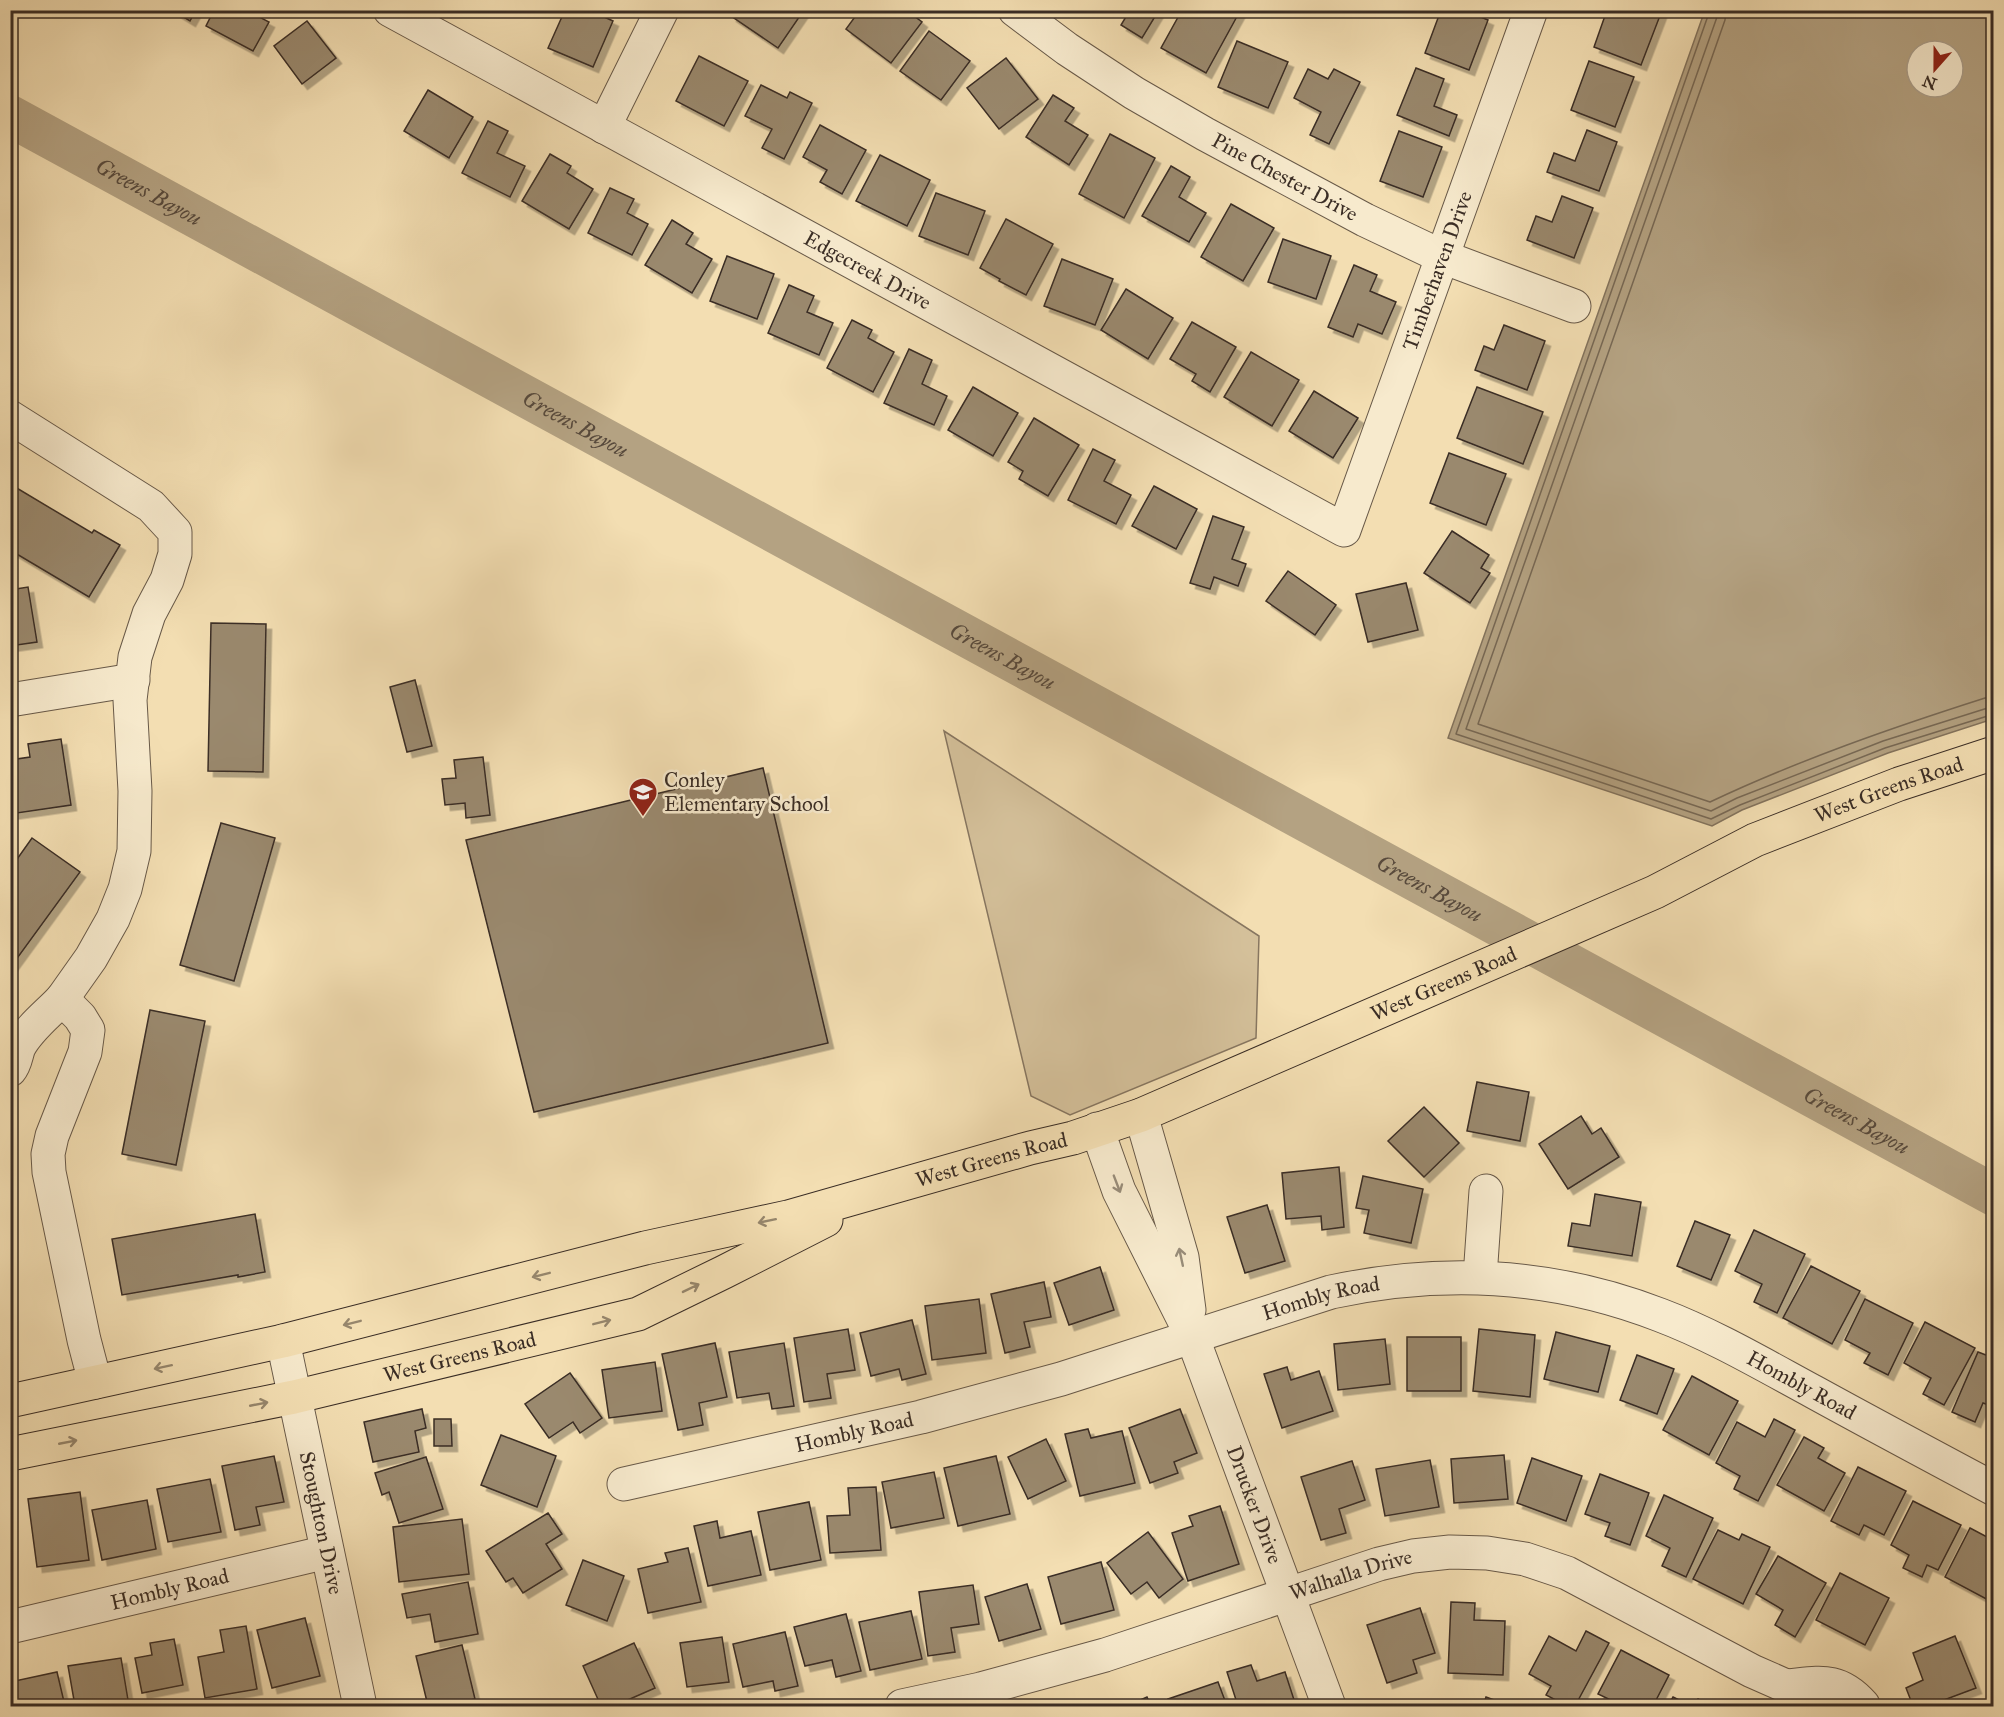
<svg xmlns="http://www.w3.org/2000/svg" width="2004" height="1717" font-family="'IM FELL Great Primer',serif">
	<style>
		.green { fill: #d4c09a; stroke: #877660; stroke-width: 1.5 }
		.water { fill: #b4a282; stroke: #83735d; stroke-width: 1.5; fill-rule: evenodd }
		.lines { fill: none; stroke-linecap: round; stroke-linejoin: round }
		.shore { stroke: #776854; stroke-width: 1.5 }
		.river { stroke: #b4a282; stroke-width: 42 }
		.building { fill: #9a896e; stroke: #3a2d25; stroke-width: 1.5; filter: url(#shadow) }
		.minor-casing { stroke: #685948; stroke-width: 35 }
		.major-casing { stroke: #3a2d25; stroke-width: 35 }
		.minor { stroke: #f7eacd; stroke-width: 33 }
		.major { stroke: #f3deb2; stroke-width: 33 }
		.oneway { stroke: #988c79 }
		.oneway2 { stroke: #96866c }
		.labels { text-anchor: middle; stroke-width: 5; stroke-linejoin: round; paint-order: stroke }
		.street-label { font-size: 21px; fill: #3a2d25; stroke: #f7eacd }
		.poi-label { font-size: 21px; fill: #3a2d25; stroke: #f7eacd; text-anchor: start }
		.water-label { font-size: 22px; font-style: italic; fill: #584a3c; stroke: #f7eacd }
	</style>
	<defs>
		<filter id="shadow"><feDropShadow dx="5.5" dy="5.5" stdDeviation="0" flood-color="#0004"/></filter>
	</defs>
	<rect width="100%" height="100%" fill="#f3deb2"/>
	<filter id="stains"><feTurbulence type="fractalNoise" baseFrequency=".00333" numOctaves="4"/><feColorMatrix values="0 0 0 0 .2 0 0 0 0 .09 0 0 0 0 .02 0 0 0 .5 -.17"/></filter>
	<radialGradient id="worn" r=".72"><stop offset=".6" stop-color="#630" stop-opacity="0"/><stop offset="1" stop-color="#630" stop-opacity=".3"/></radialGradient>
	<polygon class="green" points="944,731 1259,936 1256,1038 1070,1115 1031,1096"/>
	<path class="water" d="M1705 10 1994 11 1993 719 1888 753 1742 810 1712 826 1448 738ZM1917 51H1953V87H1917Z"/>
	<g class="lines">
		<g class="shore">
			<polyline points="1710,10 1456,734 1711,819 1740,805 1885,748 1994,714"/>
			<polyline points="1717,10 1717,17 1466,729 1711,811 1737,798 1883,741 1994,706"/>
			<path d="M1726 10 1725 20 1478 724 1710 802C1799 760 1891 728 1985 698L1994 697"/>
		</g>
		<path class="river" id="s1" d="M10 116 1994 1195"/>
	</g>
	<g class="building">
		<polygon points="172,10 196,10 190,21"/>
		<polygon points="214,10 246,10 269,22 253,51 206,26"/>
		<polygon points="565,10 589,10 613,21 593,67 548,48"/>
		<polygon points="735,10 804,10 778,48 731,16"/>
		<polygon points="860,10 906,10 922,22 891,63 846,29"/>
		<polygon points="1130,10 1159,10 1142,38 1121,25"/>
		<polygon points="1182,10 1240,11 1206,73 1161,48"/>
		<polygon points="1441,10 1464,10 1488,20 1469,70 1425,53"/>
		<polygon points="1607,10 1654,10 1661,13 1641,65 1594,47"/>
		<polygon points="307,21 336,58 302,84 274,46"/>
		<polygon points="929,31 970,61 941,100 900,71"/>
		<polygon points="1237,41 1288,62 1268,108 1218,87"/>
		<polygon points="699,56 748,81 724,126 676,101"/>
		<polygon points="1006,58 1038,99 999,129 967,88"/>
		<polygon points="1589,61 1634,77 1615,127 1571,110"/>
		<polygon points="1416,68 1444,79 1434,106 1457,115 1449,136 1397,115"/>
		<polygon points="1308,69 1328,79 1334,69 1360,82 1329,144 1310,135 1321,112 1294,98"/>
		<polygon points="761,85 787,98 790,92 812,103 784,159 762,148 772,129 745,116"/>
		<polygon points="428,90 473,117 449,158 404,131"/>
		<polygon points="1053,95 1074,108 1065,121 1088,135 1069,165 1026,137"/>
		<polygon points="488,121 508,131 497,153 525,166 510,197 462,173"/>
		<polygon points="820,125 866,150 842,194 820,182 827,170 803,157"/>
		<polygon points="1587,130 1617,142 1599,191 1547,172 1554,153 1575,161"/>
		<polygon points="1399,131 1442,147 1423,197 1380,181"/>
		<polygon points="1110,134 1155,158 1124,218 1079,194"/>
		<polygon points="550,154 571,166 567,173 593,189 569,229 522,201"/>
		<polygon points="880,155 930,180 907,226 856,201"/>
		<polygon points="1171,166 1190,177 1179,197 1206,213 1189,242 1142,216"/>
		<polygon points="610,188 634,199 627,213 648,224 632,255 588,233"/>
		<polygon points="936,193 985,211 968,255 919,236"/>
		<polygon points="1562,196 1593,208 1574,258 1527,240 1536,216 1552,222"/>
		<polygon points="1231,204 1274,228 1243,281 1201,257"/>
		<polygon points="1006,219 1053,244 1026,295 999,281 1000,279 980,268"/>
		<polygon points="672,220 693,233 686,244 712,259 692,293 645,265"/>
		<polygon points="1283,239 1331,256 1316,299 1268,282"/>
		<polygon points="727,256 774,274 757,319 710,301"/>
		<polygon points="1062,259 1113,279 1095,325 1044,306"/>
		<polygon points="1354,265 1377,275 1370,291 1396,302 1382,334 1358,324 1353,337 1328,327"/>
		<polygon points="789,285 814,296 807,312 833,323 819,355 768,333"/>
		<polygon points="1126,289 1173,318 1148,359 1101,330"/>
		<polygon points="852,320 872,330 868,338 894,352 873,392 827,368"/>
		<polygon points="1192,322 1236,347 1210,392 1192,381 1196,374 1170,359"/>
		<polygon points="1504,325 1545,341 1527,390 1475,370 1484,346 1494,350"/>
		<polygon points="909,349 932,360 922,384 947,396 934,425 884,403"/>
		<polygon points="1251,352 1299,380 1272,426 1224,397"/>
		<polygon points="973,387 1018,413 993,456 948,430"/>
		<polygon points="1477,387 1543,412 1523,464 1457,438"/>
		<polygon points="1314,391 1358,418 1333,458 1289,431"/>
		<polygon points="1034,418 1079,445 1048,496 1019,479 1023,471 1008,462"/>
		<polygon points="1093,449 1115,460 1104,481 1131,495 1116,524 1068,500"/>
		<polygon points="1449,453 1506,474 1486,525 1430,503"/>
		<polygon points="10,484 92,533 94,530 120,545 89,597 10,550"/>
		<polygon points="1154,486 1197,509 1176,549 1132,526"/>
		<polygon points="1213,516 1244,527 1232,559 1246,564 1238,586 1214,577 1210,589 1190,583"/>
		<polygon points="1452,531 1489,555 1481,568 1490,573 1470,603 1424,573"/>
		<polygon points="1288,571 1336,605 1315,635 1266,601"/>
		<polygon points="1406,583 1418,630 1368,642 1356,594"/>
		<polygon points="28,587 37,642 10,646 10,590"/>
		<polygon points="211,623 266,624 263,772 208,771"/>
		<polygon points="415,680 432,746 407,752 390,687"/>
		<polygon points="61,739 71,805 10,814 10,760 30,757 28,744"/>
		<polygon points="483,757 490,815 466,818 465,803 445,805 442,779 456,778 454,760"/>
		<polygon points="763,768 828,1043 534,1112 466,840"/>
		<polygon points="221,823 275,838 234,981 180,965"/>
		<polygon points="32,838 80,872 10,968 10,869"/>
		<polygon points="150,1010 205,1021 176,1165 122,1154"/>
		<polygon points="1477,1082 1529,1092 1520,1141 1467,1131"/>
		<polygon points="1424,1107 1459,1143 1424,1177 1388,1141"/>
		<polygon points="1581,1116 1592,1134 1601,1128 1619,1157 1568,1189 1539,1144"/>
		<polygon points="1339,1167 1344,1227 1322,1230 1321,1216 1286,1219 1282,1173"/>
		<polygon points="1363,1176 1423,1189 1411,1243 1364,1233 1369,1210 1356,1208"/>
		<polygon points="1595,1194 1641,1202 1632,1256 1568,1246 1572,1223 1590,1226"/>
		<polygon points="1267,1205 1285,1261 1245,1273 1227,1217"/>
		<polygon points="255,1214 265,1272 238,1277 238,1275 122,1295 112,1239"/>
		<polygon points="1695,1221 1730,1235 1711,1280 1677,1266"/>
		<polygon points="1754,1230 1805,1254 1777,1313 1754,1302 1762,1284 1735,1271"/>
		<polygon points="1811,1266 1860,1291 1832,1344 1783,1318"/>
		<polygon points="1100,1267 1114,1310 1069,1325 1054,1283"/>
		<polygon points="1044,1282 1051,1317 1024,1322 1030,1347 1005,1353 991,1294"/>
		<polygon points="979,1299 986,1353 932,1360 925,1306"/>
		<polygon points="1865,1299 1913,1323 1888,1375 1864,1363 1870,1353 1845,1340"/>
		<polygon points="912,1320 926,1374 902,1380 899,1369 871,1376 860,1333"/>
		<polygon points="1925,1322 1975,1348 1944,1405 1923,1394 1931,1378 1904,1363"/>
		<polygon points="848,1329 855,1370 827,1374 831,1398 804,1402 794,1338"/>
		<polygon points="1479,1329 1535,1335 1530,1397 1473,1391"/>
		<polygon points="1556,1332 1610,1346 1598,1392 1544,1379"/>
		<rect x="1407" y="1337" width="54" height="54"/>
		<polygon points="1385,1339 1390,1384 1338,1390 1334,1344"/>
		<polygon points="715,1343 727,1397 699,1403 703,1425 678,1430 662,1354"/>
		<polygon points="784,1343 794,1406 772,1409 769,1393 737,1398 729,1352"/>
		<polygon points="1978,1352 1994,1358 1994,1407 1983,1403 1975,1422 1952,1412"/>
		<polygon points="1637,1355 1674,1369 1657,1414 1620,1400"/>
		<polygon points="655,1362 662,1411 609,1418 602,1370"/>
		<polygon points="1287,1367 1291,1380 1319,1371 1333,1411 1282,1428 1264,1374"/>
		<polygon points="570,1373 602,1418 580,1433 573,1422 549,1438 525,1404"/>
		<polygon points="1692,1376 1738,1401 1709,1455 1663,1430"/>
		<polygon points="422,1409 426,1428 415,1431 419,1452 373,1462 364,1422"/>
		<polygon points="1180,1409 1197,1453 1174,1462 1178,1473 1150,1483 1129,1428"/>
		<polygon points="434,1419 451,1419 452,1446 434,1446"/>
		<polygon points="1774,1419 1795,1430 1758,1501 1734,1489 1740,1476 1716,1463 1737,1422 1765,1437"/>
		<polygon points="1088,1429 1091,1438 1122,1431 1135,1483 1080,1496 1065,1434"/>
		<polygon points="501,1435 556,1456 537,1507 481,1485"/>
		<polygon points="1804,1437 1824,1448 1818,1458 1845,1473 1824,1511 1777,1485"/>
		<polygon points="1046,1439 1066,1481 1028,1499 1008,1457"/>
		<polygon points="1504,1455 1508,1499 1454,1503 1451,1459"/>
		<polygon points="274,1456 284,1502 256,1507 260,1525 235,1530 222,1466"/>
		<polygon points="996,1456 1010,1514 958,1526 944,1468"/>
		<polygon points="426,1457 443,1509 399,1523 389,1492 382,1495 375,1473"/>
		<polygon points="1532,1458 1582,1476 1566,1521 1517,1503"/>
		<polygon points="1430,1460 1439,1507 1385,1516 1376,1469"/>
		<polygon points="1352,1461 1365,1500 1339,1509 1346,1533 1321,1540 1301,1477"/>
		<polygon points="1858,1467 1906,1491 1884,1535 1864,1525 1859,1535 1831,1521"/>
		<polygon points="934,1472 944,1518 891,1528 882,1482"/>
		<polygon points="1600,1474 1649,1493 1630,1545 1605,1536 1610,1523 1585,1514"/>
		<polygon points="210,1479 221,1532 168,1542 157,1489"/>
		<polygon points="876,1487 881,1550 830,1553 827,1516 850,1515 848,1488"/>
		<polygon points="80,1492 89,1560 37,1567 28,1499"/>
		<polygon points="1664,1495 1713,1518 1686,1577 1662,1566 1670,1548 1646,1536"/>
		<polygon points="147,1500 156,1549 102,1560 92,1510"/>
		<polygon points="1913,1501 1961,1525 1938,1570 1927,1565 1922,1577 1903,1568 1909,1555 1891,1545"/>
		<polygon points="809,1502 821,1560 770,1570 758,1512"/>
		<polygon points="1220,1506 1239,1564 1188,1581 1172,1533 1193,1526 1189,1516"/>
		<polygon points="548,1513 562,1534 546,1544 562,1569 523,1593 513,1578 506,1582 486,1551"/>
		<polygon points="462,1519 469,1574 399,1582 393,1527"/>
		<polygon points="717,1521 720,1538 751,1531 761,1575 708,1586 694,1526"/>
		<polygon points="1970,1528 1991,1539 1987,1547 1994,1550 1992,1602 1945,1577"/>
		<polygon points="1718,1530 1739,1540 1742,1534 1770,1547 1743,1604 1693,1579"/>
		<polygon points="1148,1532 1183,1579 1159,1598 1147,1582 1131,1594 1107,1563"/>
		<polygon points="688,1548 701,1602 648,1613 638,1569 668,1562 665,1553"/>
		<polygon points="1778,1556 1826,1583 1795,1637 1775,1625 1783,1610 1756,1594"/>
		<polygon points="583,1560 624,1576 607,1621 566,1605"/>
		<polygon points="1101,1562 1114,1610 1061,1624 1048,1577"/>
		<polygon points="1840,1573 1889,1598 1865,1645 1816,1620"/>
		<polygon points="468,1582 478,1634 435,1642 430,1614 407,1618 402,1594"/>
		<polygon points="1027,1584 1041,1629 999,1641 985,1597"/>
		<polygon points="973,1585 979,1624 951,1628 955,1652 928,1656 919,1592"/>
		<polygon points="1451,1602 1475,1603 1474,1620 1505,1621 1503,1675 1448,1673"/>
		<polygon points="1420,1608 1435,1653 1413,1660 1417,1673 1387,1683 1367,1625"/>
		<polygon points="911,1611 922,1659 870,1670 859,1622"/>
		<polygon points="846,1614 861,1671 836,1677 832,1660 805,1666 794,1627"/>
		<polygon points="305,1618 320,1676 272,1688 257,1630"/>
		<polygon points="246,1626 257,1689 205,1698 198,1657 224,1652 220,1630"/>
		<polygon points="1586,1631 1609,1643 1575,1706 1567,1706 1546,1695 1551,1686 1529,1674 1549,1636 1576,1651"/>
		<polygon points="785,1632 798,1686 775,1691 773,1681 743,1687 733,1644"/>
		<polygon points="1955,1636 1976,1688 1928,1706 1913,1706 1906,1688 1923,1680 1913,1653"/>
		<polygon points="722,1637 729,1682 687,1687 680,1643"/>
		<polygon points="174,1639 183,1685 142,1693 135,1658 152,1655 150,1643"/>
		<polygon points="634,1643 655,1688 614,1706 601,1706 583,1666"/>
		<polygon points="462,1645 475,1699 444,1706 428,1706 416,1656"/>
		<polygon points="1621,1650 1669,1675 1653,1706 1623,1706 1598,1694"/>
		<polygon points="121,1658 129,1706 75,1706 68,1666"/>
		<polygon points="1251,1665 1257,1681 1285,1672 1296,1706 1238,1706 1227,1672"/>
		<polygon points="57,1672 65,1706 10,1706 10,1682"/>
		<polygon points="1218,1682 1227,1706 1171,1706 1168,1699"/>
		<polygon points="1147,1697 1151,1706 1127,1706"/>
		<polygon points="1486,1697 1510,1706 1483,1706"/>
		<polygon points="1673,1697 1691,1706 1668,1706"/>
		<polygon points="1698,1699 1712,1706 1694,1706"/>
	</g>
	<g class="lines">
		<g class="minor-casing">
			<g id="minor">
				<path id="s2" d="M390 10 1344 530 1531 10"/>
				<path id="s3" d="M1015 10 1067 49 1134 93 1205 134 1365 220 1443 257 1574 306"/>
				<polyline points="604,127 662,10"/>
				<polyline points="10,417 151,506 175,532 175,554 167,580 149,614 135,657 130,700 135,791 134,851 125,889 113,919 91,958 62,999"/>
				<polyline points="10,700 133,680"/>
				<path d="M10 1070C16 1063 16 1054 19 1047 29 1028 48 1014 62 999L80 1017 88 1030 85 1052 52 1136 48 1154 49 1172 84 1340 95 1382"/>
				<polyline points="1141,1115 1182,1257 1189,1310"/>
				<path id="s4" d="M1097 1129 1119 1191 1192 1336 1329 1706"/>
				<polyline points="1480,1277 1486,1191"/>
				<path id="s5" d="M283 1341 360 1706"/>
				<path id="s6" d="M624 1484 921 1417 1061 1379 1331 1292C1443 1268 1552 1273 1660 1315 1713 1335 1764 1365 1814 1392 1874 1425 1934 1457 1994 1489"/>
				<path id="s7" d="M10 1627 327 1552"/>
				<path d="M1786 1686C1820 1683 1838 1677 1863 1705L1862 1706"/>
				<path id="s8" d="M902 1706 981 1689 1105 1655 1379 1564 1413 1556 1450 1552 1487 1553 1525 1559 1567 1573 1752 1671 1786 1686 1811 1706"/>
			</g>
		</g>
		<g class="major-casing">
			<g id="major">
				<path id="s9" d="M10 1401 283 1341 645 1248 788 1217 1030 1148 1073 1138 1141 1115 1655 892 1755 840 1899 784 1994 753"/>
				<path id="s10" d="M10 1454 294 1397 638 1314 724 1272 826 1220"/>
			</g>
		</g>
		<use href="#minor" class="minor"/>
		<use href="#major" class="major"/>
	</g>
	<defs><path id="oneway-shaft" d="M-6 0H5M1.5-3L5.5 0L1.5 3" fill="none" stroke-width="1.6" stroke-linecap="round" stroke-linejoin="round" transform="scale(1.5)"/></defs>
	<g class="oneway">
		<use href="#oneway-shaft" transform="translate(1117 1184) rotate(69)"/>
		<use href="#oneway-shaft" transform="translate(1181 1257) rotate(-102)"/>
	</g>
	<g class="oneway2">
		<use href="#oneway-shaft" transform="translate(767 1221) rotate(168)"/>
		<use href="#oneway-shaft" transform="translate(541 1275) rotate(166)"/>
		<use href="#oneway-shaft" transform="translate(691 1288) rotate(-26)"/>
		<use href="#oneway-shaft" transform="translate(602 1322) rotate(-14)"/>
		<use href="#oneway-shaft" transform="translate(352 1323) rotate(166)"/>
		<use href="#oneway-shaft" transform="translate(163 1367) rotate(168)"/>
		<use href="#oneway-shaft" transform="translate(259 1404) rotate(-11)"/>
		<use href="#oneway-shaft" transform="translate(68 1442) rotate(-11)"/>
	</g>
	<defs>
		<g id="school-pin" transform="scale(1.5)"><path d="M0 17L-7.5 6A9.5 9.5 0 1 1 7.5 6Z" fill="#8f2418" stroke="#f7eacd"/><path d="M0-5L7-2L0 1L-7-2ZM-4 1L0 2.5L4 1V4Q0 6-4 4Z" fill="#fff"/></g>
	</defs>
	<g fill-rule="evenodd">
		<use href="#school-pin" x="643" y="792"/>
	</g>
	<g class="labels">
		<g class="street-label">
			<text dy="7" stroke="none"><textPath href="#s3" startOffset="318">Pine Chester Drive</textPath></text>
			<text dy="7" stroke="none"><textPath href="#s2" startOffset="544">Edgecreek Drive</textPath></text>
			<text dy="7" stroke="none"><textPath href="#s2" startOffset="1362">Timberhaven Drive</textPath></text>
			<text dy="7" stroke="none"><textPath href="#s9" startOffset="1983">West Greens Road</textPath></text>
			<text dy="7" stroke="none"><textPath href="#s9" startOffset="1497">West Greens Road</textPath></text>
			<text dy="7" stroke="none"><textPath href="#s9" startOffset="1011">West Greens Road</textPath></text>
			<text dy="7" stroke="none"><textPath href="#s6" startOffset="722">Hombly Road</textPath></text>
			<text dy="7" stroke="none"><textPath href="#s10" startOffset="460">West Greens Road</textPath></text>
			<text dy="7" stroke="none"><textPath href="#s6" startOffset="1226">Hombly Road</textPath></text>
			<text dy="7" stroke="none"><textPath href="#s6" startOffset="236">Hombly Road</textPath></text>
			<text dy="7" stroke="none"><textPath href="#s4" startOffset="408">Drucker Drive</textPath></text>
			<text dy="7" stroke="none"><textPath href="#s5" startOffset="186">Stoughton Drive</textPath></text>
			<text dy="7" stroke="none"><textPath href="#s8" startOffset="468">Walhalla Drive</textPath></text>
			<text dy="7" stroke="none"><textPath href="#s7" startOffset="164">Hombly Road</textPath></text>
		</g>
		<g class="poi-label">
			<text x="664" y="787">Conley<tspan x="664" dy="24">Elementary School</tspan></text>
		</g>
		<g class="water-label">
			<text dy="8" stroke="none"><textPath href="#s1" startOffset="158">Greens Bayou</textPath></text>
			<text dy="8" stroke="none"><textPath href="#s1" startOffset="644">Greens Bayou</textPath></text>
			<text dy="8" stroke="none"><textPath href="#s1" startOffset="1130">Greens Bayou</textPath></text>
			<text dy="8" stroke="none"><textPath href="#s1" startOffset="1616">Greens Bayou</textPath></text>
			<text dy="8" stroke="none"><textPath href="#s1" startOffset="2102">Greens Bayou</textPath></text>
		</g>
	</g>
	<rect width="2004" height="1717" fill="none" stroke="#f3deb2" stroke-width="36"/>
	<rect x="12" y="12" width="1980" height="1693" fill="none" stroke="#3a2d25" stroke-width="3"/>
	<rect x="18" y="18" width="1968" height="1681" fill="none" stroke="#3a2d25" stroke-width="1.5"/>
	<g transform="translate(1935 69) rotate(201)"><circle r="28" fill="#f7eacd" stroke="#ab9e8a" stroke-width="1.5"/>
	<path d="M0-4.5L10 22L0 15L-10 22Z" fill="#8f2418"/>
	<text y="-9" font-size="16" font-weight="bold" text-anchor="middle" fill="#3a2d25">N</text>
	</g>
	<rect width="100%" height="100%" filter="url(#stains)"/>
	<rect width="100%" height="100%" fill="url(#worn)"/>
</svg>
